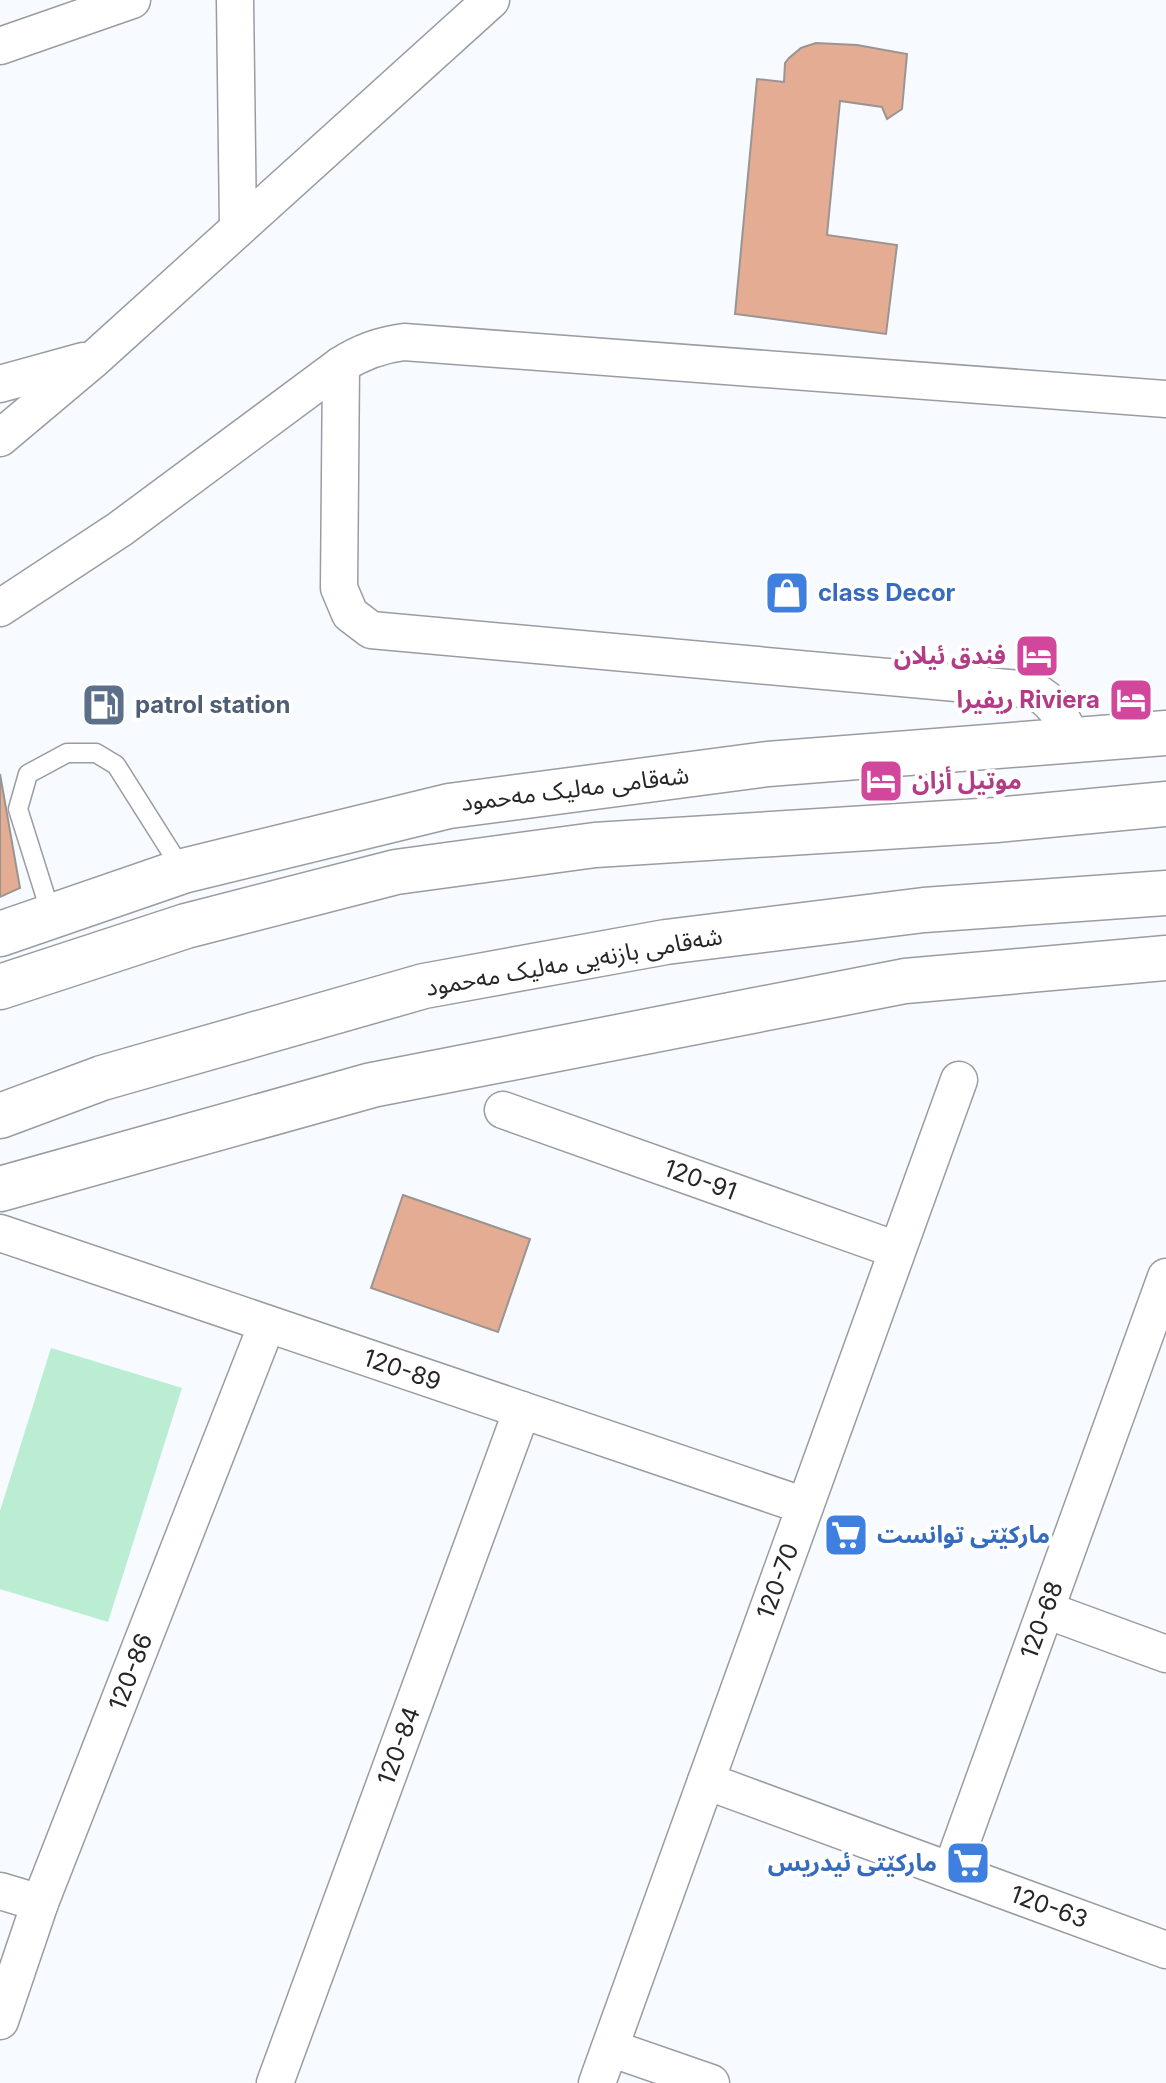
<svg xmlns="http://www.w3.org/2000/svg" width="1166" height="2083" font-family="Inter,'Noto Sans Arabic',sans-serif">
	<style>
		.green { fill: #baedd2 }
		.building { fill: #e4ad93; stroke: #9a9492; stroke-width: 2 }
		.lines { fill: none; stroke-linecap: round; stroke-linejoin: round }
		.service-casing { stroke: #9a9ca1; stroke-width: 21 }
		.minor-casing { stroke: #9a9ca1; stroke-width: 39 }
		.secondary-casing { stroke: #9a9ca1; stroke-width: 47 }
		.trunk-casing { stroke: #9a9ca1; stroke-width: 47 }
		.service { stroke: #fff; stroke-width: 18 }
		.minor { stroke: #fff; stroke-width: 36 }
		.secondary { stroke: #fff; stroke-width: 44 }
		.trunk { stroke: #fff; stroke-width: 44 }
		.labels { text-anchor: middle; stroke-width: 8; stroke-linejoin: round; paint-order: stroke }
		.shop-label { font-size: 24px; font-weight: bold; fill: #366cbe; stroke: #fff; text-anchor: start }
		.hotel-label { font-size: 24px; font-weight: bold; fill: #b23c85; stroke: #fff; text-anchor: end }
		.service-label { font-size: 24px; font-weight: bold; fill: #4e5e75; stroke: #fff; text-anchor: start }
		.street-label { font-size: 24px; fill: #252628; stroke: #fff }
	</style>
	<rect width="100%" height="100%" fill="#f7faff"/>
	<polygon class="green" points="51,1348 182,1388 108,1622 0,1589 0,1511"/>
	<g class="building">
		<polygon points="816,43 857,45 907,54 902,109 887,119 882,107 840,101 827,235 897,245 886,334 735,314 757,79 784,82 785,63 789,58 801,48"/>
		<polygon points="0,774 20,888 0,897"/>
		<polygon points="403,1195 530,1239 498,1332 371,1288"/>
	</g>
	<g class="lines">
		<g class="service-casing">
			<polyline id="service" points="51,914 18,809 28,774 67,753 96,753 116,765 183,871"/>
		</g>
		<g class="minor-casing">
			<g id="minor">
				<polyline points="235,0 238,227"/>
				<polyline points="0,46 132,0"/>
				<path d="M341 365 339 588 350 614 371 630 1032 690C1055 701 1062 718 1072 740"/>
				<polyline points="0,384 83,361"/>
				<polyline points="0,438 94,359 491,0"/>
				<path d="M0 608 120 529 341 365C361 352 380 345 404 342L1166 399"/>
				<polyline points="503,1110 897,1250"/>
				<polyline points="0,1233 805,1506"/>
				<polyline points="1046,1610 1166,1654"/>
				<polyline points="706,1781 1166,1950"/>
				<polyline points="951,1871 1166,1277"/>
				<polyline points="0,1891 40,1903"/>
				<polyline points="0,2021 40,1903 267,1324"/>
				<polyline points="610,2048 711,2083"/>
				<polyline points="275,2083 522,1410"/>
				<polyline points="597,2083 959,1080"/>
			</g>
		</g>
		<g class="secondary-casing">
			<g id="secondary">
				<polyline points="0,934 183,871 449,806 768,764 1166,733"/>
				<polyline points="0,1189 372,1085 905,981 1166,958"/>
			</g>
		</g>
		<g class="trunk-casing">
			<g id="trunk">
				<polyline points="0,987 186,926 396,872 595,845 996,820 1166,804"/>
				<polyline points="0,1116 102,1078 424,986 666,942 924,910 1166,893"/>
			</g>
		</g>
		<use href="#service" class="service"/>
		<use href="#minor" class="minor"/>
		<use href="#secondary" class="secondary"/>
		<use href="#trunk" class="trunk"/>
	</g>
	<defs>
		<g id="shop-square" transform="scale(2.3)"><rect x="-9" y="-9" width="18" height="18" rx="4" fill="#3f7fe0" stroke="#fff"/><path d="M-5-2.5h2.3a2.7 3.5 0 0 1 5.4 0H5L5.5 6h-11ZM-1.5-2.5h3a1.5 2.3 0 0 0-3 0Z" fill="#fff"/></g>
		<g id="hotel-square" transform="scale(2.3)"><rect x="-9" y="-9" width="18" height="18" rx="4" fill="#d1479c" stroke="#fff"/><path d="M-6-4.5h1.5V1H6V5H4.5V3h-9V5H-6ZM-4 0a1.8 1.8 0 1 1 3.6 0ZM.5 0V-2.5h3Q6-2.5 6 0Z" fill="#fff"/></g>
		<g id="fuel-square" transform="scale(2.3)"><rect x="-9" y="-9" width="18" height="18" rx="4" fill="#5c6f8a" stroke="#fff"/><path d="M-5.5-6h7V0h2V4h1.3V-2.5L3-4.5l.8-.8L6-3V5H2.5V1h-1V6h-7ZM-4.2-4.7v3.2H.2V-4.7Z" fill="#fff"/></g>
		<g id="supermarket-square" transform="scale(2.3)"><rect x="-9" y="-9" width="18" height="18" rx="4" fill="#3f7fe0" stroke="#fff"/><path d="M-6-5.5h2.5l.6 2H6L4.5 2H-2.5L-4.4-4H-6ZM-1.5 3.2a1.3 1.3 0 1 0 .1 0ZM3 3.2a1.3 1.3 0 1 0 .1 0Z" fill="#fff"/></g>
	</defs>
	<g fill-rule="evenodd">
		<use href="#shop-square" x="787" y="593"/>
		<use href="#hotel-square" x="1037" y="656"/>
		<use href="#hotel-square" x="1131" y="700"/>
		<use href="#fuel-square" x="104" y="705"/>
		<use href="#hotel-square" x="881" y="781"/>
		<use href="#supermarket-square" x="846" y="1535"/>
		<use href="#supermarket-square" x="968" y="1863"/>
	</g>
	<g class="labels">
		<g class="shop-label">
			<text x="818" y="601">class Decor</text>
			<text x="877" y="1543">مارکێتی توانست</text>
			<text x="937" y="1871" text-anchor="end">مارکێتی ئیدریس</text>
		</g>
		<g class="hotel-label">
			<text x="1006" y="664">فندق ئيلان</text>
			<text x="1100" y="708">ریفیرا Riviera</text>
			<text x="912" y="789" text-anchor="start">موتيل أزان</text>
		</g>
		<g class="service-label">
			<text x="135" y="713">patrol station</text>
		</g>
		<g class="street-label">
			<text transform="translate(575 789) rotate(-7)" y="8">شەقامی مەلیک مەحمود</text>
			<text transform="translate(574 962) rotate(-10)" y="8">شەقامی بازنەیی مەلیک مەحمود</text>
			<text transform="translate(700 1180) rotate(20)" y="8">120-91</text>
			<text transform="translate(402 1370) rotate(19)" y="8">120-89</text>
			<text transform="translate(778 1581) rotate(-70)" y="8">120-70</text>
			<text transform="translate(1042 1620) rotate(-70)" y="8">120-68</text>
			<text transform="translate(131 1672) rotate(-69)" y="8">120-86</text>
			<text transform="translate(399 1746) rotate(-70)" y="8">120-84</text>
			<text transform="translate(1049 1907) rotate(20)" y="8">120-63</text>
		</g>
	</g>
</svg>
